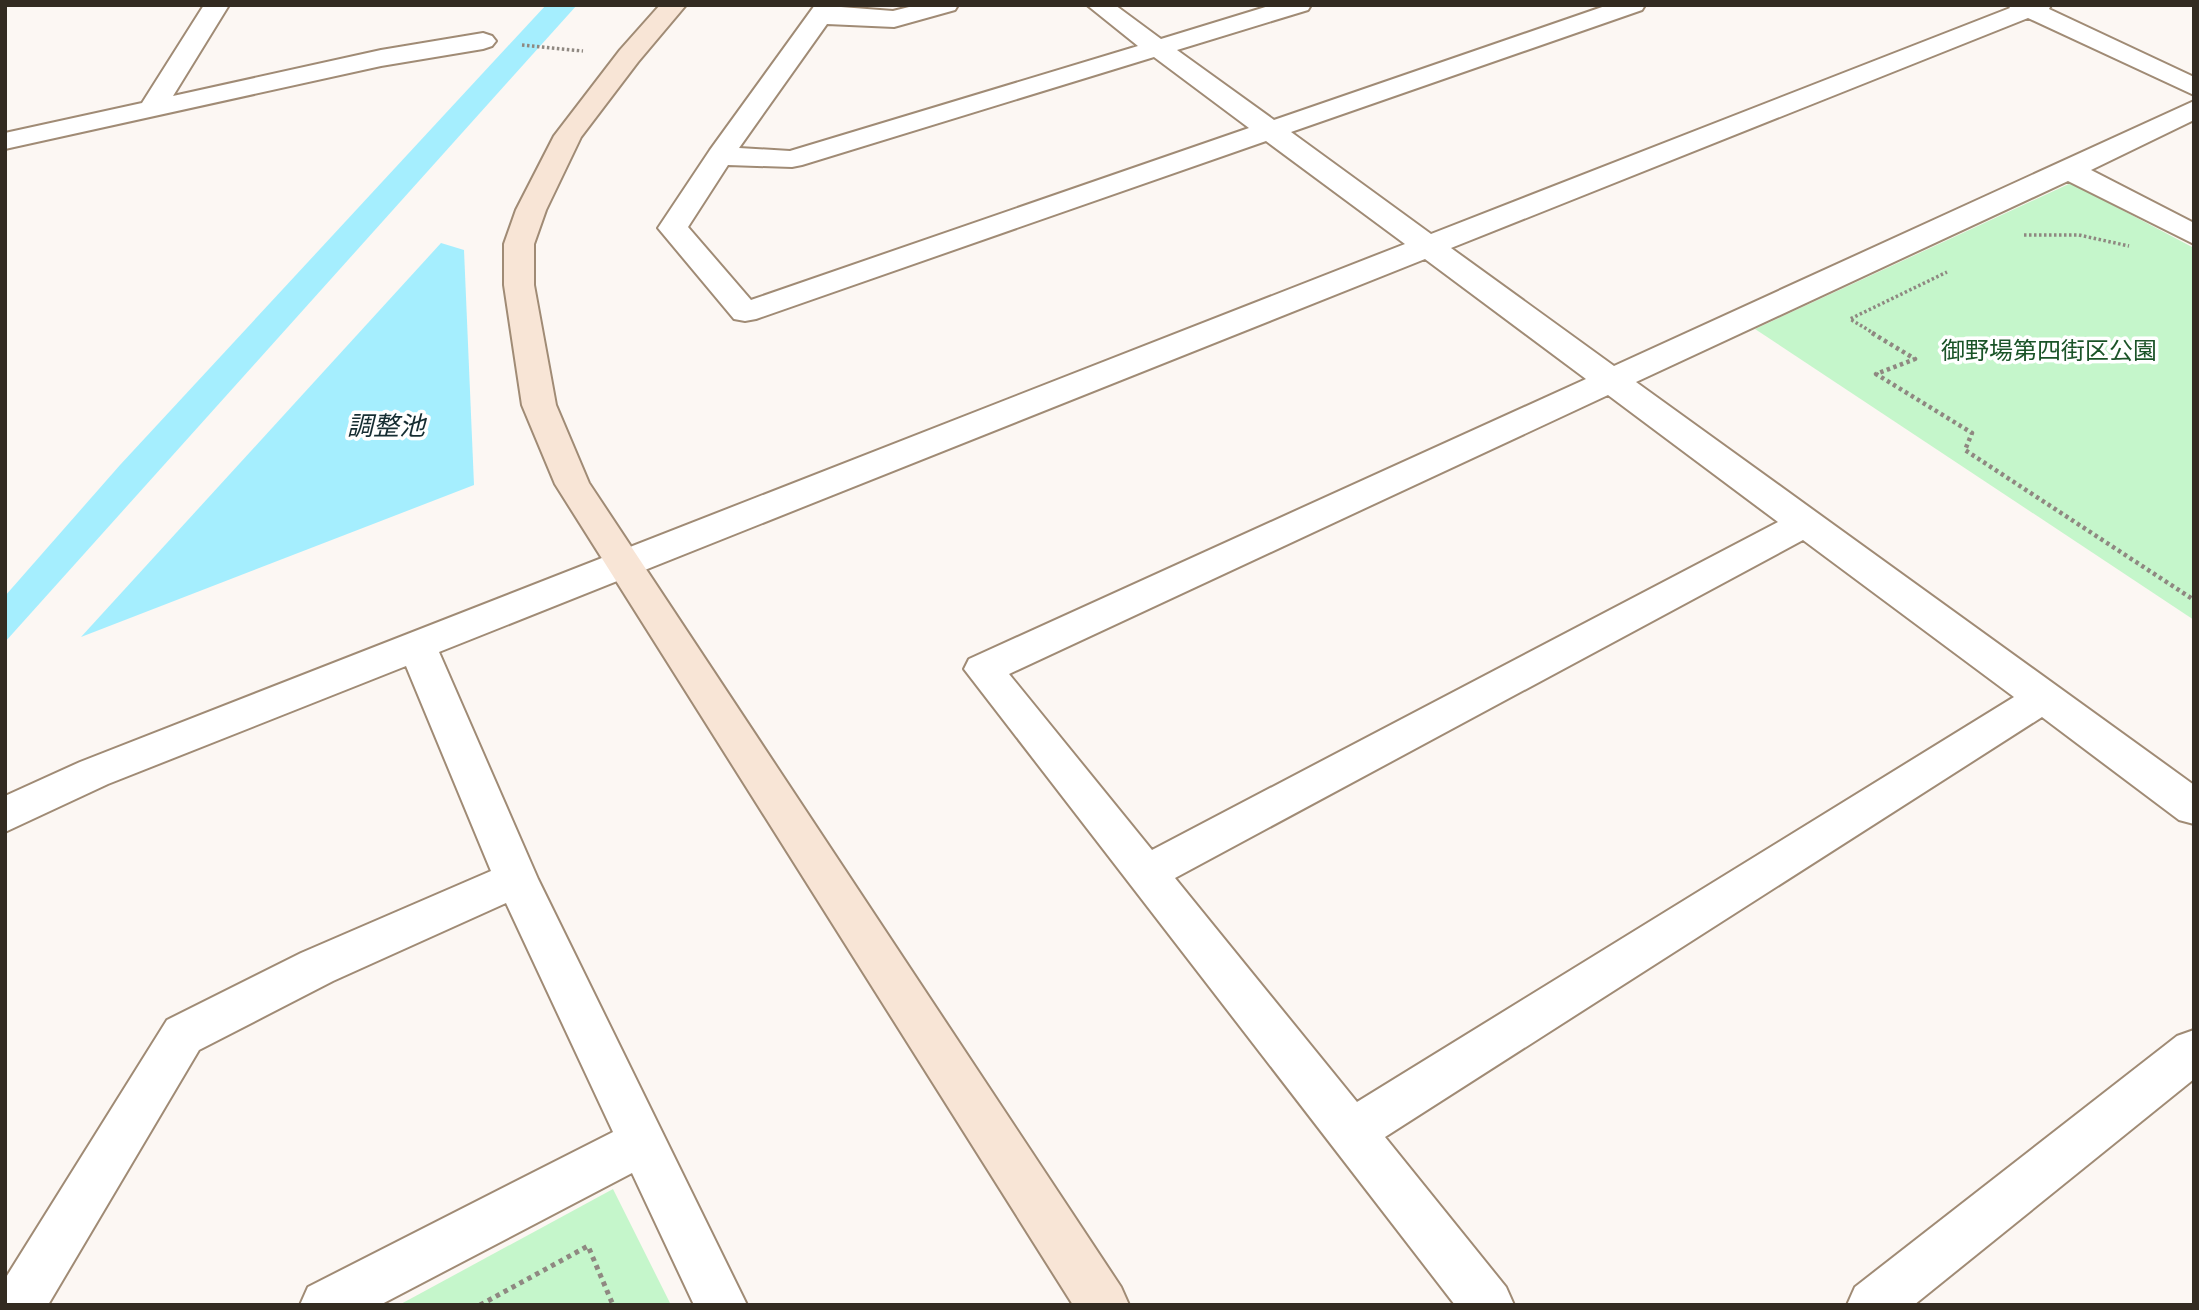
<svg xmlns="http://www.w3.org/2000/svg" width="2199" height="1310" font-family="'Golos Text','Noto Sans JP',sans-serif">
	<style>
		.green { fill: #c5f6cb }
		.water { fill: #a5eefe }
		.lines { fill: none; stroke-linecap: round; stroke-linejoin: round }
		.street-casing { stroke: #a08b75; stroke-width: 4 }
		.secondary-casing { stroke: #a08b75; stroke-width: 4 }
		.path-far2 { stroke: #8f8881; stroke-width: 3.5; stroke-dasharray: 2.5 2.5; stroke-linecap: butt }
		.path-far1 { stroke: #8f8881; stroke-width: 4.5; stroke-dasharray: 3.5 3.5; stroke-linecap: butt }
		.path { stroke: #8f8881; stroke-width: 5; stroke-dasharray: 4.5 4.5; stroke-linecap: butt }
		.street { fill: #fff; fill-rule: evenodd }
		.secondary { fill: #f8e5d6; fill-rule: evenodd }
		.labels { text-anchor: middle; stroke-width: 7; stroke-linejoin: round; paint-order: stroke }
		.park-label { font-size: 24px; fill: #1b5428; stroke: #fff }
		.water-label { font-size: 26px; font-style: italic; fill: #162d32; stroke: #fff }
	</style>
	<rect width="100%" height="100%" fill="#fcf7f3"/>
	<g class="green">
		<polygon points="2071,183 2194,248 2194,620 1755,329"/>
		<polygon points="613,1189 671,1305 399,1305"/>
	</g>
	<g class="water">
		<polygon points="546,5 577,5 5,642 5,596 120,465"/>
		<polygon points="441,243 464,250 474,485 81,637"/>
	</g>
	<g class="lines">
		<g class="street-casing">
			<g id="street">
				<polygon points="204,5 229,5 173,96 381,50 483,33 492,36 496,41 492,46 483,49 381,66 5,149 5,133 142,103"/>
				<path d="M815 5 893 11 917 5H958L955 10 894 27 827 24 739 148 790 151 1138 46 1087 5H1115L1161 39 1272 5H1311L1308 10 1177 50 1274 120 1608 5H1645L1642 10 1291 132 1431 234 2010 8 2008 5H2051L2049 9 2194 77V95L2028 18 1451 248 1614 366 2194 101V120L2091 170 2194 223V244L2068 181 1636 382 2194 785V824L2179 820 2042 717 1385 1137 1506 1287 1514 1305H1455L964 669 969 659 1586 379 1425 259 439 652 538 879 747 1305H694L632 1173 380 1305H300L308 1287 613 1132 506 903 333 981 199 1050 48 1305H5V1279L167 1020 301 953 491 871 406 666 108 784 5 832V796L80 762 1405 244 1266 141 756 319 745 321 734 319 658 228 710 150ZM1154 57 1249 128 751 300 688 227 728 165 792 167 802 165ZM1608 395 1778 522 1152 850 1009 674ZM1803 540 2014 697 1357 1102 1175 878Z"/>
				<polygon points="2194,1030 2194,1079 1914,1305 1847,1305 1855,1287 2177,1036"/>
			</g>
		</g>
		<g class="secondary-casing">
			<polygon id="secondary" points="660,5 686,5 638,62 581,137 546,210 534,244 534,285 556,405 589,483 1121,1287 1129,1305 1073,1305 555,484 522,405 504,285 504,244 516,210 554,136 620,50"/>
		</g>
		<g class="path-far2">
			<polyline points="522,45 583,51"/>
			<polyline points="2024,235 2079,235 2129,246"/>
			<polyline points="1875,334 1850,319 1947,272"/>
		</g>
		<polyline class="path-far1" points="1872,333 1915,359 1876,374 1972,433 1965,450 2194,600"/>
		<polyline class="path" points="480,1305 588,1246 613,1305"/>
		<use href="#street" class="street"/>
		<use href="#secondary" class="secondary"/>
	</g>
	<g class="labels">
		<g class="park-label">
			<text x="2049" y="359">御野場第四街区公園</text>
		</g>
		<g class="water-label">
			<text x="386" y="435">調整池</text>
		</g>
	</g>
	<rect width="2199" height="1310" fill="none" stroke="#332b21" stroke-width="14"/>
</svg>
